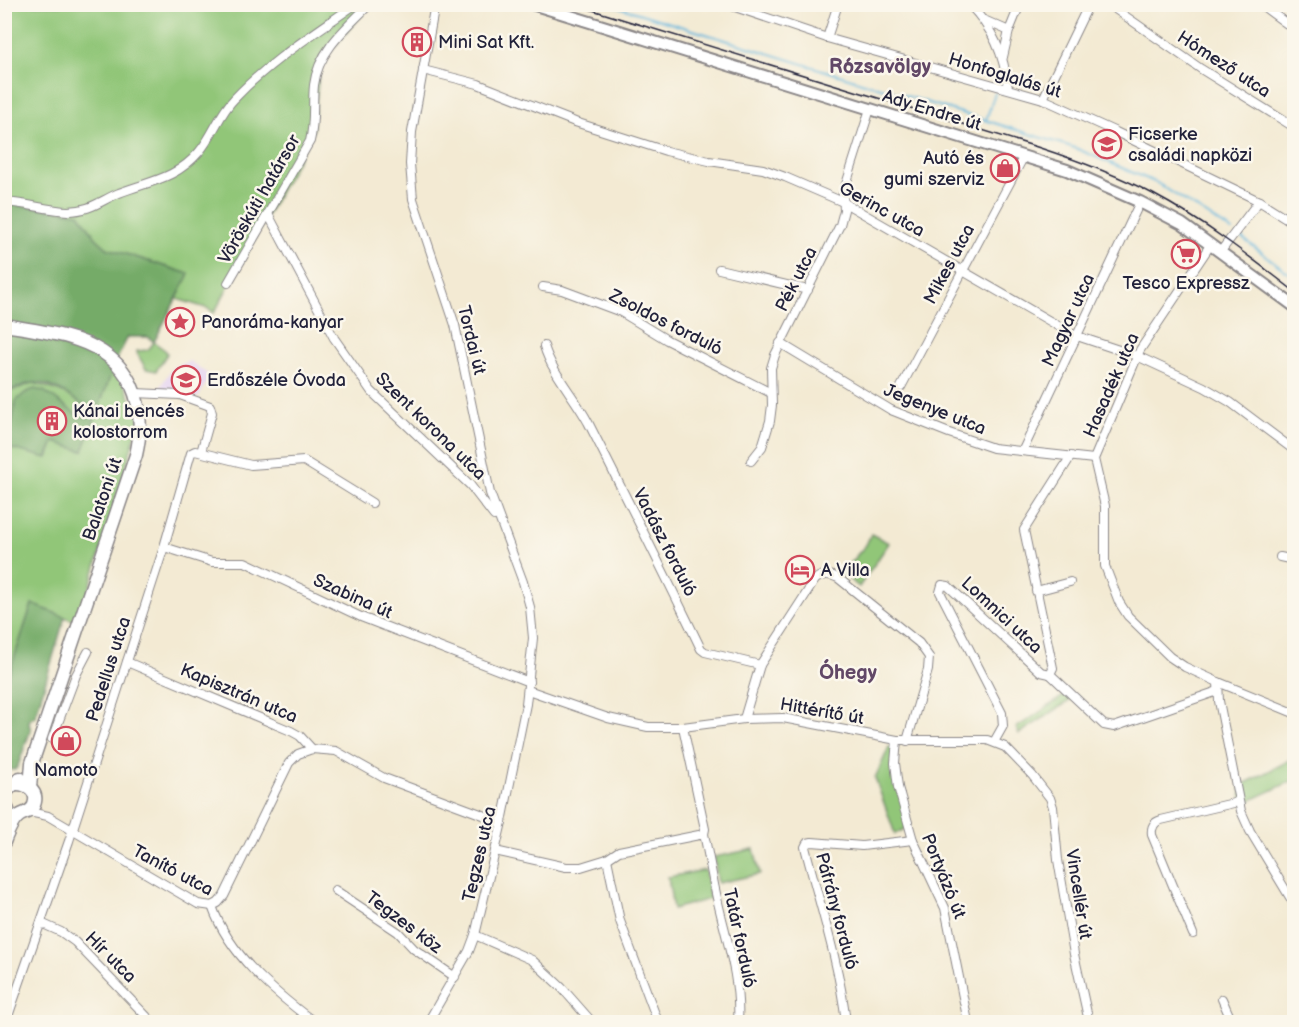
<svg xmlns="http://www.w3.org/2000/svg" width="1299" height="1027" font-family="'Balsamiq Sans',sans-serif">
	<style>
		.built { fill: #e4d3f2 }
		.green { fill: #91c678; stroke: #5a745a; stroke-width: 1.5 }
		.forest { fill: #74ab68; stroke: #4b6652; stroke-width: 1.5 }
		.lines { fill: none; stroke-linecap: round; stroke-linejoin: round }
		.stream { stroke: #61b6dd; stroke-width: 2 }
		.street-casing { stroke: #8a8687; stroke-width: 10 }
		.secondary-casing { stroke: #8a8687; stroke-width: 14 }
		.primary-casing { stroke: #8a8687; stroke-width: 15 }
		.street { stroke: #fff; stroke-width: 8 }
		.secondary { stroke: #fff; stroke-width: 10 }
		.primary { stroke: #fff; stroke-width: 12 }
		.tram { stroke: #22223b; stroke-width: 1.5 }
		.labels { text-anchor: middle; stroke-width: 5; stroke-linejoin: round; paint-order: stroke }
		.poi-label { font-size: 18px; fill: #22223b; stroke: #fbf7ec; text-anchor: start }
		.street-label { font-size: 18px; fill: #22223b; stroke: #fbf7ec }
		.neighbourhood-label { font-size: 20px; font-weight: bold; fill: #624867; stroke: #fbf7ec }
	</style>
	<rect width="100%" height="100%" fill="#fbf7ec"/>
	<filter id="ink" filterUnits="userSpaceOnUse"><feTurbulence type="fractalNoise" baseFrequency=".0167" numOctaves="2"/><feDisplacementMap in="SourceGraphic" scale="12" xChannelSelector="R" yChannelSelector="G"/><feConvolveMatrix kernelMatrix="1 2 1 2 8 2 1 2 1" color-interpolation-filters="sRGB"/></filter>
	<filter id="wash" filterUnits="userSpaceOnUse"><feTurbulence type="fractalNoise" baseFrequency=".008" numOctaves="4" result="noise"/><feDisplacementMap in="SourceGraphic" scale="24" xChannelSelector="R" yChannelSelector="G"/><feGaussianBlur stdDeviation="1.35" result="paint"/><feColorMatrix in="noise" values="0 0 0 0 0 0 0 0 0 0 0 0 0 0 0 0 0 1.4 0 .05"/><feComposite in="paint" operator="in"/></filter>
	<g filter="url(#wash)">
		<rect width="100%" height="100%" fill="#f3ead3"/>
		<polygon class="built" points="190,361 210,376 198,398 181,391 161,390 160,387 173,367"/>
		<g class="green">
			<polygon points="5,5 370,5 320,64 313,131 214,313 209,309 177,299 188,274 107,248 96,238 79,213 5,204"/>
			<polygon points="154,342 166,351 167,354 156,371 146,369 137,353 137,351 148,350"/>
			<polygon points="115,363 140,420 79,623 32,604 5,686 5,438 10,439 9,447 48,458 54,441 83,451"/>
			<path d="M33 383C56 389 75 396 92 413L91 417 79 416 61 403 16 401 10 436 5 434V389L11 391Z"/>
			<polygon points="871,534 889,543 859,587 841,573 866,545"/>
			<polygon points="1065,695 1071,700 1019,734 1016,728"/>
			<polygon points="889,747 894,748 907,828 895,834 875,778"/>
			<polygon points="1294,758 1294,780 1243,804 1240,786"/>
			<polygon points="754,849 760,874 718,883 714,857"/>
			<polygon points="705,870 710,899 673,909 668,877"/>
		</g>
		<g class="forest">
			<path d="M5 204 79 213 96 238 107 248 189 274 154 342 148 337H128L115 363 83 451 54 442 47 458 9 448 10 439 5 438V434L10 435 16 401 25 393 34 389 44 391 79 416 91 417 92 414C80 401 50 381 32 383 22 384 15 392 5 389Z"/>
			<polygon points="32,604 65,617 35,717 30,719 29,724 31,729 18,766 15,770 5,769 5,686"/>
		</g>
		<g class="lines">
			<g class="stream">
				<polyline points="609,4 1075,148 1157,183 1232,231"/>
				<polyline points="986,120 995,93"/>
				<polyline points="1237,234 1294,277"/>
				<polyline points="140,1015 147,1022"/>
			</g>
		</g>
	</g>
	<g filter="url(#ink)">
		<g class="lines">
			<g class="street-casing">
				<g id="street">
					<polyline points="726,4 827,38 1043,99 1116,132 1259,201 1294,223"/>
					<path d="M969 4C993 29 1004 54 1008 88"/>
					<polyline points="1108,4 1201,69 1294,127"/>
					<polyline points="1260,4 1294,29"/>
					<polyline points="984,20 1009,31"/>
					<polyline points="827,38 838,4"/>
					<polyline points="1003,57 1009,31 1020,4"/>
					<polyline points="423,70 478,84 575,122 666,151 709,161 763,169 785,177 843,202 1074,335 1137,356 1204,387 1230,402 1294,450"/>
					<polyline points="1043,99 1089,4"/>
					<path d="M4 202C26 203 47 210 68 211 90 211 100 201 119 193 150 181 176 179 199 152 213 136 219 114 234 99 269 62 312 35 353 6"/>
					<polyline points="268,214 334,338 371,391 470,485 494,516"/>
					<polyline points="1211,244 1140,350 1094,459 1105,506 1105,566 1119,602 1128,616 1170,657 1185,667 1218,682"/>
					<polyline points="1221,251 1259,201"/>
					<polyline points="719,269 808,290"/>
					<path d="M228 283 310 141C315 122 312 104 314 85 318 51 347 27 370 4"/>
					<polyline points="543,287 562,290 621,312 667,340 771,393"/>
					<polyline points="780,343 891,410 949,433 993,448 1094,459"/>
					<path d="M544 346C552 373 574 396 588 422 626 497 664 572 701 649L705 652 760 665"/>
					<polyline points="901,387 1024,156"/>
					<polyline points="135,393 180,395 210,406 212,413 201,452"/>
					<polyline points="1023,450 1140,202"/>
					<polyline points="751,461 762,447 770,421 772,405 771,368 775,355 840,225 844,210 843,194 870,109"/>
					<polyline points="164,547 212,562 245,562 361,617 529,682"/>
					<polyline points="1280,557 1294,560"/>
					<polyline points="1036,591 1070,582"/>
					<polyline points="127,662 291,731 300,736 312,749"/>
					<polyline points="1050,674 1053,668 1024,530 1071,456"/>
					<polyline points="1050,674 1104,725 1114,727 1218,691"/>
					<polyline points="528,690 608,718 648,727 683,727 744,719 783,718 897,740 987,740 1005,747 1032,775 1050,798 1053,807 1058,860 1074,954 1089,1022"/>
					<polyline points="1294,713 1218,682 1219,701 1241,811 1250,831 1294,904"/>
					<path d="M744 719 760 665 815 580C822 573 830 574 838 578L919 643 929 657 928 670 907 741"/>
					<polyline points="683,727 705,829 704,834"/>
					<polyline points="52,739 76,675 88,652"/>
					<polyline points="897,740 895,763 898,787 913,840 945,908 968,1022"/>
					<polyline points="994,742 1003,726 1002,713 940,592 942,585 948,586 1041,672 1050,674"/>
					<polyline points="29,812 48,816 198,904 212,906"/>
					<path d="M495 851 566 867H581L607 859 619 851 704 834C708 852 711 871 715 889 724 933 741 977 738 1022"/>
					<polyline points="607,859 620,921 658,1022"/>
					<polyline points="335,890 398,932 414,949 455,977"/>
					<polyline points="212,906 218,903 224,896 289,763 298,754 312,749 336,751 384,778 502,822"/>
					<path d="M212 906C229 955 274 992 314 1022"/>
					<polyline points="41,923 61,932 75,942 152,1022"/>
					<path d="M1193 934 1152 835C1151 827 1154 822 1161 820L1238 802"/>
					<polyline points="475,935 532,960 562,988 592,1022"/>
					<polyline points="1222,999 1232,1022"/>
					<polyline points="6,1022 69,841 164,547 191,453 195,451 251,465 304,461 372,503"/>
					<polyline points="428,1022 469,951 475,935 502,822 526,704 533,638 530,607 523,582 490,493 455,325 413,199 410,164 412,132 435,4"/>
					<path d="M846 1022C839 962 820 906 805 847L807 843 812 842 862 846 913 840"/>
				</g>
			</g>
			<g class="secondary-casing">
				<polyline id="secondary" points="532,4 1067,170 1140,202 1182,224 1294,306"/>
			</g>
			<g class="primary-casing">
				<g id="primary">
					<path d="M4 325C29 329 54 332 77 340 131 358 148 403 136 455L32 763 30 788"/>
					<polyline points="4,794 20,778"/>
					<polyline points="4,803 8,810 7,834"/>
					<path d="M4 842C7 834 12 821 19 816 24 812 31 813 34 805 39 792 27 783 15 784"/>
				</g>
			</g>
			<use href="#street" class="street"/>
			<use href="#secondary" class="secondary"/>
			<use href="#primary" class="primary"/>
			<path class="tram" d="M573 4 1037 147C1077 160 1116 174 1153 194 1204 221 1249 256 1294 291"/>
		</g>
	</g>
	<defs>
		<g id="building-ring" transform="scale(1.5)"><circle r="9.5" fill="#fbf7ec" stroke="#d1495b" stroke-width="1.5"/><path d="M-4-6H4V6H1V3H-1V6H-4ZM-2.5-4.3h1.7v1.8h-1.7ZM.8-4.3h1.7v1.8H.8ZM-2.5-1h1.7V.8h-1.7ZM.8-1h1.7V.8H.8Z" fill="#d1495b"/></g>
		<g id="school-ring" transform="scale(1.5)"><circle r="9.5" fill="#fbf7ec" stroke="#d1495b" stroke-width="1.5"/><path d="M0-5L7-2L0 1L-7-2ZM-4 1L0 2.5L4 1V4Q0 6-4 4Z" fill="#d1495b"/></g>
		<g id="shop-ring" transform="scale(1.5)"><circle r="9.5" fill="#fbf7ec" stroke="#d1495b" stroke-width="1.5"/><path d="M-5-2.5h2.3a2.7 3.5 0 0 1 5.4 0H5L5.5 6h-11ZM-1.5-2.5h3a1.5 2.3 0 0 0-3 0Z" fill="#d1495b"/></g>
		<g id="supermarket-ring" transform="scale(1.5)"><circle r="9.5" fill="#fbf7ec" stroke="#d1495b" stroke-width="1.5"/><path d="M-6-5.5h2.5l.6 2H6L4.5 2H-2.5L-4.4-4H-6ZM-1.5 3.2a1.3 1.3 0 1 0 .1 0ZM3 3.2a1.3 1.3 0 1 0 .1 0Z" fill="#d1495b"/></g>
		<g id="sight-ring" transform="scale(1.5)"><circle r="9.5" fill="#fbf7ec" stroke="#d1495b" stroke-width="1.5"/><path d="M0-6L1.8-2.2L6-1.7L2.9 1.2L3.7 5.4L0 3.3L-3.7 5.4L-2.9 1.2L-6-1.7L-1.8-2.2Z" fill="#d1495b"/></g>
		<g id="hotel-ring" transform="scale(1.5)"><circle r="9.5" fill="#fbf7ec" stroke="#d1495b" stroke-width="1.5"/><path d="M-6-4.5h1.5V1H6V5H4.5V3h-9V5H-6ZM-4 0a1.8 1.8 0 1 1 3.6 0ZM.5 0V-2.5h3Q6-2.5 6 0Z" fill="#d1495b"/></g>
	</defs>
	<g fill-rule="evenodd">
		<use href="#building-ring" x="417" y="42"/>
		<use href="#school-ring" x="1107" y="144"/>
		<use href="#shop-ring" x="1005" y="168"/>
		<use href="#supermarket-ring" x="1186" y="254"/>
		<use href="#sight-ring" x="180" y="322"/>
		<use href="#school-ring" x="186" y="380"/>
		<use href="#building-ring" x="52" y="421"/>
		<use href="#hotel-ring" x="800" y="570"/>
		<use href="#shop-ring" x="66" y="741"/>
	</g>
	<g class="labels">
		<g class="poi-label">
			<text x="438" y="48">Mini Sat Kft.</text>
			<text x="1128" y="140">Ficserke<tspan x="1128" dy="21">családi napközi</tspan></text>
			<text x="984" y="164" text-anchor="end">Autó és<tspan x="984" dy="21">gumi szerviz</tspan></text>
			<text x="1186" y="289" text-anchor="middle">Tesco Expressz</text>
			<text x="201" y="328">Panoráma-kanyar</text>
			<text x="207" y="386">Erdőszéle Óvoda</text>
			<text x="73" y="417">Kánai bencés<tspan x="73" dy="21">kolostorrom</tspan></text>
			<text x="821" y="576">A Villa</text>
			<text x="66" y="776" text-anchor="middle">Namoto</text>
		</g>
		<g class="street-label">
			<text transform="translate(1224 64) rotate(33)" y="6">Hómező utca</text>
			<text transform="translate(1005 75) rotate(17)" y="6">Honfoglalás út</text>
			<text transform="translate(932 110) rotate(17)" y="6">Ady Endre út</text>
			<text transform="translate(259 199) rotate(-60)" y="6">Vöröskúti határsor</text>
			<text transform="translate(882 209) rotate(29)" y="6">Gerinc utca</text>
			<text transform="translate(949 264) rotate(-62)" y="6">Mikes utca</text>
			<text transform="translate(796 279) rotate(-63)" y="6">Pék utca</text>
			<text transform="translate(1068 320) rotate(-65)" y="6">Magyar utca</text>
			<text transform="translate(666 322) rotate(27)" y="6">Zsoldos forduló</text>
			<text transform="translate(472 340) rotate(76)" y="6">Tordai út</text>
			<text transform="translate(1111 385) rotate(-66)" y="6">Hasadék utca</text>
			<text transform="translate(935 409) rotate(22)" y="6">Jegenye utca</text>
			<text transform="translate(431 426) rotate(44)" y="6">Szent korona utca</text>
			<text transform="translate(102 499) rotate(-71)" y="6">Balatoni út</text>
			<text transform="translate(665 542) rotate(63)" y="6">Vadász forduló</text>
			<text transform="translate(353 596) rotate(24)" y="6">Szabina út</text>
			<text transform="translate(1002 615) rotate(43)" y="6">Lomnici utca</text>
			<text transform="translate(108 669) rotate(-72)" y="6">Pedellus utca</text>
			<text transform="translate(239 693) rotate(23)" y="6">Kapisztrán utca</text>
			<text transform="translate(822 711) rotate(10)" y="6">Hittérítő út</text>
			<text transform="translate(479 854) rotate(-77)" y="6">Tegzes utca</text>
			<text transform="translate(173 870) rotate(28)" y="6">Tanító utca</text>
			<text transform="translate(944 876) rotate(68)" y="6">Portyázó út</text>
			<text transform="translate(1079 894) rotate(81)" y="6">Vincellér út</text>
			<text transform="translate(837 911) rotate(75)" y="6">Páfrány forduló</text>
			<text transform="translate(404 922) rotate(37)" y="6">Tegzes köz</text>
			<text transform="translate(740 938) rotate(78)" y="6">Tatár forduló</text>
			<text transform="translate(111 957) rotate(45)" y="6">Hír utca</text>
		</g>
		<g class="neighbourhood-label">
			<text x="880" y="73">Rózsavölgy</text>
			<text x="848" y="679">Óhegy</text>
		</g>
	</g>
	<rect width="1299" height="1027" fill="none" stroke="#fbf7ec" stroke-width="24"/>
</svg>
